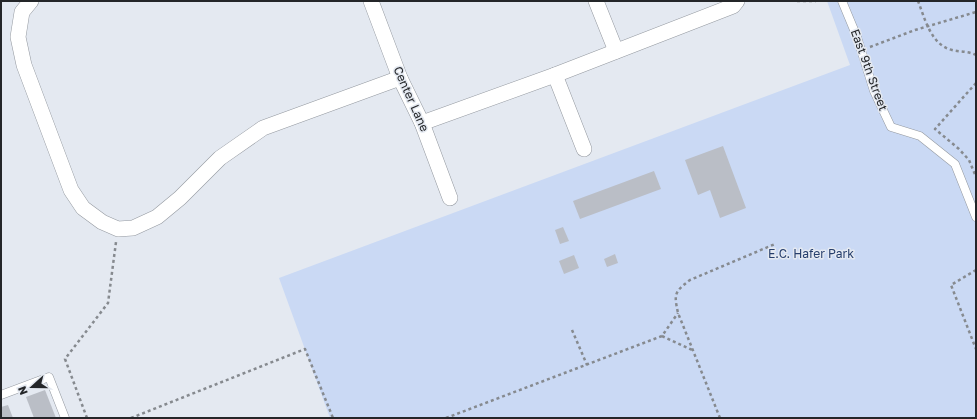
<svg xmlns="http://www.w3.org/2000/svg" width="977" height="419" font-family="'Golos Text',sans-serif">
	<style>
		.green { fill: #cad9f4 }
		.building { fill: #babec6 }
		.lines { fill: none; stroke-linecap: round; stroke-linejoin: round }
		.lane-casing { stroke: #9499a0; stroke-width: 9 }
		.street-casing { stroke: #9499a0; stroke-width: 16 }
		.path { stroke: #868a8f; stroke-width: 2.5; stroke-dasharray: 3 3; stroke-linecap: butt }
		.lane { stroke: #fff; stroke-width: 8 }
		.street { stroke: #fff; stroke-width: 15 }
		.labels { text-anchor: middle; stroke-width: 3; stroke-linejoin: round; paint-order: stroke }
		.street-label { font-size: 12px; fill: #242629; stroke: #e4e9f1 }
		.park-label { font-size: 12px; fill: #273f6c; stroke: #e4e9f1 }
	</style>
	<rect width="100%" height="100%" fill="#e4e9f1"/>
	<polygon class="green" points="827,1 976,1 976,418 330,418 279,278 850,65"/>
	<g class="building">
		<polygon points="723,146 746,208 720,218 710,190 698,195 685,160"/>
		<polygon points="654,171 661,189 580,219 573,201"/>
		<polygon points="563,227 569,241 560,244 555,230"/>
		<polygon points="615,254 618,263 607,267 604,259"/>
		<polygon points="574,255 579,268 564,274 559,261"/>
		<polygon points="45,390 56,418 34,418 26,397"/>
		<polygon points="8,405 13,418 1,418 1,407"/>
	</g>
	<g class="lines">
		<g class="lane-casing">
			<g id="lane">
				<polyline points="842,1 857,37 874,91 891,127 920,136 955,164 976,217"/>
				<polyline points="1,395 49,377 65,418"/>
			</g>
		</g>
		<g class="street-casing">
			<g id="street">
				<polyline points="31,1 22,12 18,37 24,65 71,190 83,208 102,222 118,229 133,228 157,217 180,198 220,158 263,128 400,78"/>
				<polyline points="371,1 400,78 422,123 450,198"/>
				<polyline points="596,1 616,51"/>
				<polyline points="555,75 584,149"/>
				<polyline points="422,123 555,75 733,6 737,1"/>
			</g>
		</g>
		<g class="path">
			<polyline points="797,1 816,1"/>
			<path d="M918 1C925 19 931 45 952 50 960 52 968 51 976 55"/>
			<polyline points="870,47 915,30 976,12"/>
			<polyline points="976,83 935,129 959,149 969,160 976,177"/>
			<polyline points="976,270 951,285 976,349"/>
			<polyline points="572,330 587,365"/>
			<polyline points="662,336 692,350"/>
			<polyline points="87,418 65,359 108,303 116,242"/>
			<polyline points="131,418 305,349 333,418"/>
			<polyline points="446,418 662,336 678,313"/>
			<path d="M720 418 678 313C674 294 674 292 690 280L775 244"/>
		</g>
		<use href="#lane" class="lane"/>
		<use href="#street" class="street"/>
	</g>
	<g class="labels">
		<g class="street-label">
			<text transform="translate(869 70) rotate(70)" y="4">East 9th Street</text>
			<text transform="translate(411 99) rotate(66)" y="4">Center Lane</text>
		</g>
		<g class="park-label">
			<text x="811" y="258">E.C. Hafer Park</text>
		</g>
	</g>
	<rect width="977" height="419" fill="none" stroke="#242629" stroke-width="4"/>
	<g transform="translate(32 387) rotate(249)" stroke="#e4e9f1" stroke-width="3" paint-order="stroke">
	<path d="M0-3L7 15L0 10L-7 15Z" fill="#242629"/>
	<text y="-6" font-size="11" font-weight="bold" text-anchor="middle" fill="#242629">N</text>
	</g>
</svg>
